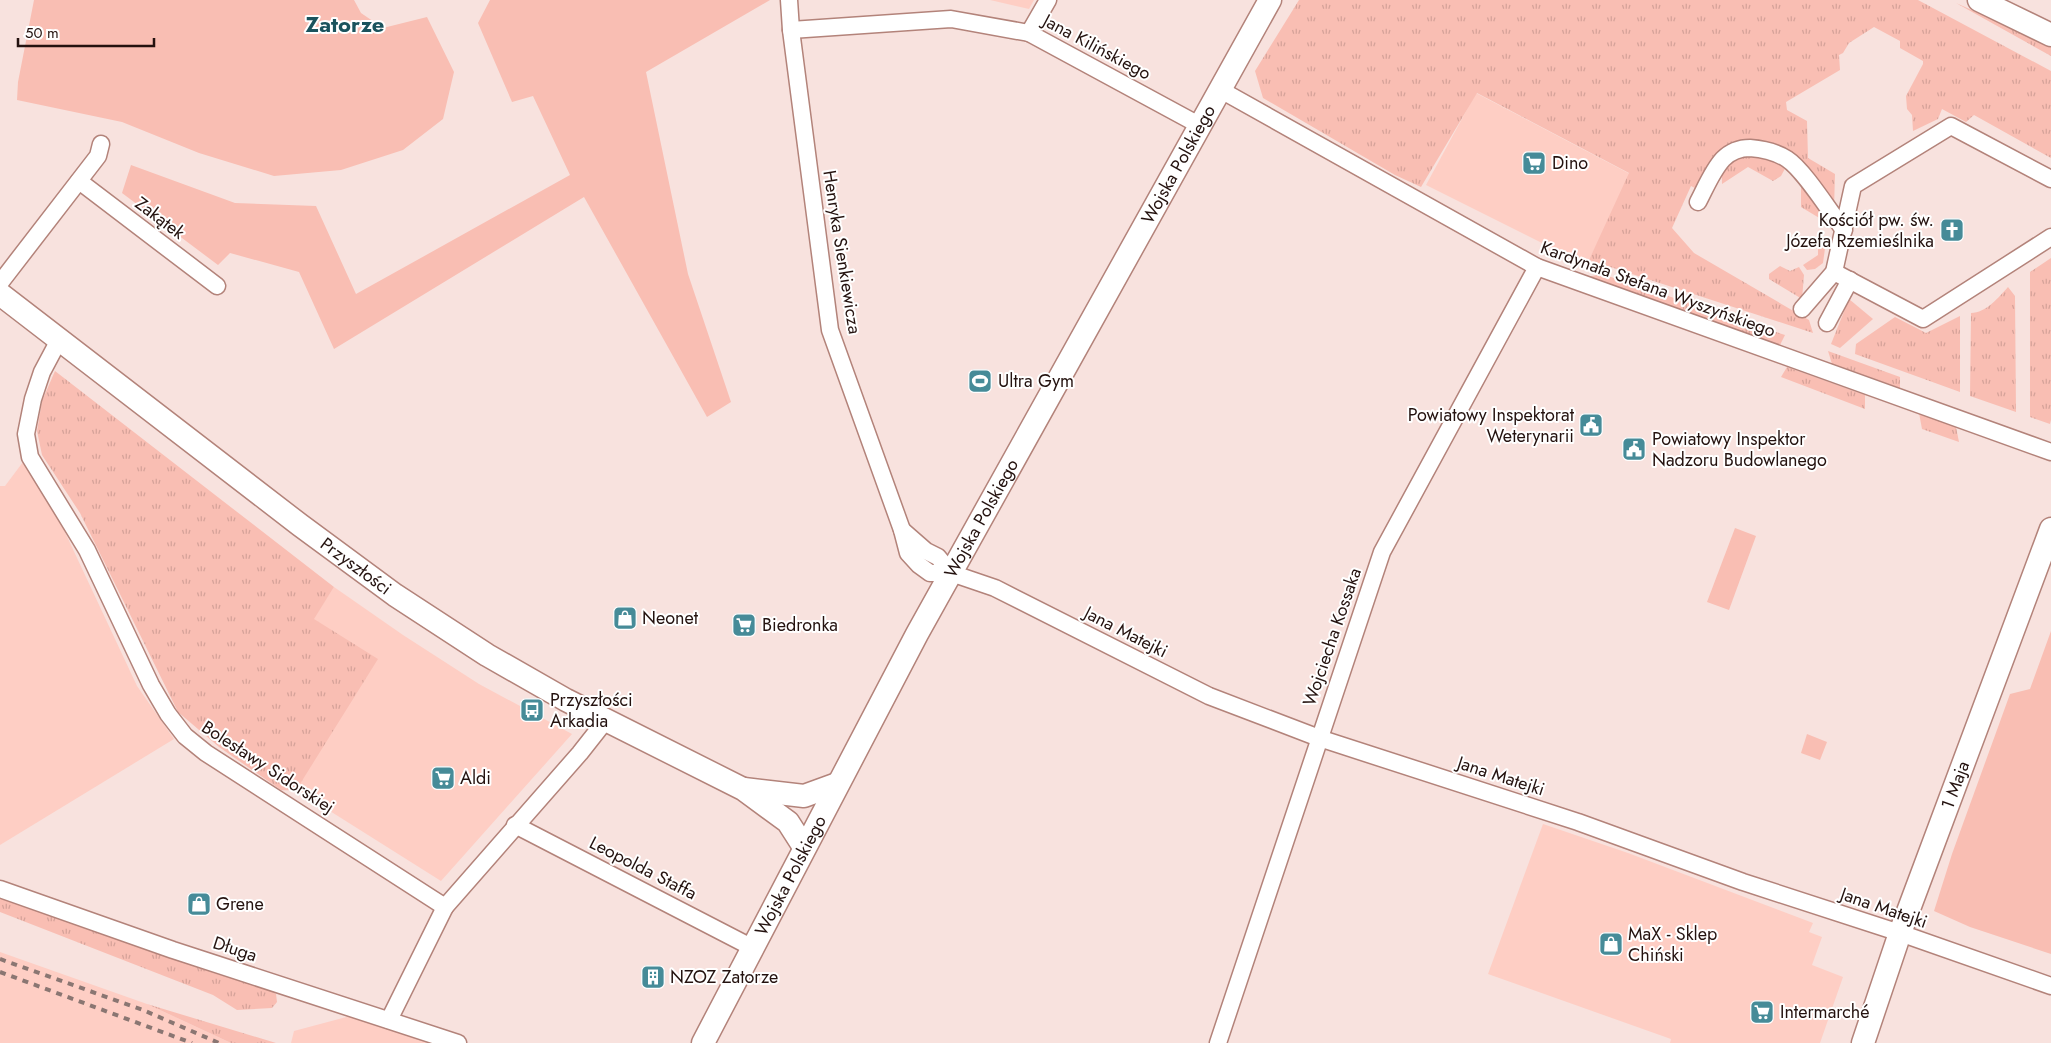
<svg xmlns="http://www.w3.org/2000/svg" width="2051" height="1043" font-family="Jost,sans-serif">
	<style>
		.built { fill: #fecec4 }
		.grass { fill: url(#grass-tufts) }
		.park { fill: #f9beb3 }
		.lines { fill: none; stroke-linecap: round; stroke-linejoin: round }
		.street-casing { stroke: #b3837a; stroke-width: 19 }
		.secondary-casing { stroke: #b3837a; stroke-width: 25 }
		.street { stroke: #fff; stroke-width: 16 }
		.secondary { stroke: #fff; stroke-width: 22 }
		.rail { stroke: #8a7672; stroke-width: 4; stroke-dasharray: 6 6; stroke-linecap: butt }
		.labels { text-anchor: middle; stroke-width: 4; stroke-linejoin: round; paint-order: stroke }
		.street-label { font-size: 18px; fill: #24120f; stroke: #fff }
		.poi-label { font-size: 18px; fill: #24120f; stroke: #fff; text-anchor: start }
		.district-label { font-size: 22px; font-weight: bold; fill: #1a535d; stroke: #fff }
	</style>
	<defs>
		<pattern id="grass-tufts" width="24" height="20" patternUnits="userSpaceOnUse" patternTransform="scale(1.25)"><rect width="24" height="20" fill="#f9beb3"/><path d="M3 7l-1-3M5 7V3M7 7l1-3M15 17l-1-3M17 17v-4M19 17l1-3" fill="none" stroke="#d5a299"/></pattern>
	</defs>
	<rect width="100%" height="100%" fill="#f8e2de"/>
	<g class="built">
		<polygon points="990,0 1034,0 1029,9"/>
		<polygon points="1476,93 1632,175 1589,260 1568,256 1426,185"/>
		<polygon points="23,462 63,528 137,686 174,739 0,845 0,486 5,486"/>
		<polygon points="334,587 403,635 479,684 572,734 441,881 295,789 300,784 313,619"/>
		<polygon points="1543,824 1628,853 1813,923 1809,932 1822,937 1812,965 1843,977 1820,1043 1670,1043 1671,1039 1488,974"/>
		<polygon points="0,952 147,1004 231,1043 0,1043"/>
		<polygon points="354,1015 437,1043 291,1043 294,1031"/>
	</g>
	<g class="grass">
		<polygon points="1299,0 1918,0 2051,71 2051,158 1974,115 1966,122 1942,109 1938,119 1913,131 1912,115 1907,109 1906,96 1923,64 1923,61 1900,48 1900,41 1874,27 1849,43 1843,53 1839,55 1840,70 1786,102 1787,110 1807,121 1808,158 1835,174 1834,209 1812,178 1734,143 1697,189 1691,186 1672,228 1694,253 1809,320 1813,333 1589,260 1629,173 1477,93 1421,187 1395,175 1263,98 1255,71"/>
		<polygon points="1956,3 2051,45 2051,56"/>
		<path d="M1746 154 1788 163 1781 176 1773 181 1748 167 1722 184C1721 161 1728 163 1746 154Z"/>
		<polygon points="1804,185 1827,216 1826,222 1801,207 1801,187"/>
		<polygon points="1826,241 1823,263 1815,269 1807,270 1803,265 1818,255 1818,246"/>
		<polygon points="2051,258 2051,420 2050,424 2030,417 2030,272"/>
		<polygon points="1780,266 1790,271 1799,267 1804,275 1802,299 1769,279 1769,274"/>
		<polygon points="1602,274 1785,335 1780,345 1587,277"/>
		<path d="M2008 287 2015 296 2016 412 1970 396 1971 313C1986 313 1999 297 2008 287Z"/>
		<polygon points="1849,299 1873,319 1840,348 1831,344"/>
		<polygon points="1960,316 1960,392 1855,354 1856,344 1895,317 1926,333"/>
		<polygon points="1828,351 1900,377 1900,388 1832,364"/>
		<polygon points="1787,367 1865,395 1865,409 1781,377"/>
		<path d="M55 371 334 587 314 619 378 659 300 784C294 790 290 791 281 790L219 747 178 712 80 513 42 455 37 431 42 401Z"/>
		<polygon points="1919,413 1956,427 1959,442 1922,429"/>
		<polygon points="0,898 217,974 266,988 276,994 277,1002 272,1008 237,1010 213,995 0,912"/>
		<polygon points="147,1004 276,1043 231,1043"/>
	</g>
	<g class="park">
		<polygon points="34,0 354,0 361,13 383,28 427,17 454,72 443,119 403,150 341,170 274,176 199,153 122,122 17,100 18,82"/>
		<polygon points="490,0 770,0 646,72 688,274 731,402 707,417 584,197 334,349 299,272 230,253 218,265 122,193 131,165 235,203 316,206 356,294 570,175 533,96 512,102 478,23"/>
		<polygon points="1735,528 1756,536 1729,610 1707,602"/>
		<polygon points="2051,631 2051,954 1970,927 1934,911 1952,854 2010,694 2030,689"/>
		<polygon points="1807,734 1827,742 1820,760 1801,753"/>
	</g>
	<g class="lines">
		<g class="street-casing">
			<g id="street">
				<polyline points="789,0 791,30 830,330 902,530 908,553 919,565 930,573 951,573 995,588 1209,696 1319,738 1578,822 1743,882 1900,933 2051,986"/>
				<polyline points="791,30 951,19 1029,33 1199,125"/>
				<polyline points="1029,33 1048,0"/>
				<polyline points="1219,89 1537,267 2051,452"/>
				<polyline points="79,181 217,286"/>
				<path d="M1698 202C1705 189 1712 171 1723 159 1730 152 1740 148 1750 148 1763 149 1776 152 1787 159 1804 170 1830 212 1844 230"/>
				<polyline points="1834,272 1923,319 2051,237"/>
				<polyline points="0,283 98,156 101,144"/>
				<polyline points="1802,309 1834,272 1853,186 1951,126 2051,179"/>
				<polyline points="1827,323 1850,280"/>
				<polyline points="59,340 42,372 33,399 26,434 30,457 87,550 151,685 168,714 185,736 206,753 445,907 580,753 606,720"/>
				<polyline points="902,530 926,551 938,557 951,573"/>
				<polyline points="515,825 753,948"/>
				<polyline points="0,889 173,950 458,1043"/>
				<polyline points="389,1020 445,907"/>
				<polyline points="1218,1043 1382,552 1537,267"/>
			</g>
		</g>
		<g class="secondary-casing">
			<g id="secondary">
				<polyline points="1979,0 2051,35"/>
				<path id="s1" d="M0 294 300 525 395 595 487 655 566 700 743 789 788 822 804 847"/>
				<polyline points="744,789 804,796 837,784"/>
				<path id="s2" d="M703 1043 917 634 1270 0"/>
				<path id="s3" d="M1863 1043 1900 933 2051 529"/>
			</g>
		</g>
		<use href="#street" class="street"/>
		<use href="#secondary" class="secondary"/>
		<g class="rail">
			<polyline points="0,959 143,1010 219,1043"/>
			<polyline points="0,972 192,1043"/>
		</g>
	</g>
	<defs>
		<g id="supermarket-square" transform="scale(1.25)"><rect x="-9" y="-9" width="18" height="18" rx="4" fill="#468b98" stroke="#fff"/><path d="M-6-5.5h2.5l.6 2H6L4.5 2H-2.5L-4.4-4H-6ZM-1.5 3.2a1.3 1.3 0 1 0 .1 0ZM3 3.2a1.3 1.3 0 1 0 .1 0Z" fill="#fff"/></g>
		<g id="church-square" transform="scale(1.25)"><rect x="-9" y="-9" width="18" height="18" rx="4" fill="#468b98" stroke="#fff"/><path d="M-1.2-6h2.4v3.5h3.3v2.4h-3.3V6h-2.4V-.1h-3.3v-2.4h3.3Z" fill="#fff"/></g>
		<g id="stadium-square" transform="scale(1.25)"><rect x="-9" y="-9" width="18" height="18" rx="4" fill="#468b98" stroke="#fff"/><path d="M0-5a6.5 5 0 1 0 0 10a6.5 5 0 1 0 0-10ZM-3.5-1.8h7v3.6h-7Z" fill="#fff"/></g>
		<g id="civic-square" transform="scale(1.25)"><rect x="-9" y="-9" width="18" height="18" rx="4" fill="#468b98" stroke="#fff"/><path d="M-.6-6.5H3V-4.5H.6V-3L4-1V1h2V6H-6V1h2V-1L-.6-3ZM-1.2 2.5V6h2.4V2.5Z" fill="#fff"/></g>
		<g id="shop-square" transform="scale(1.25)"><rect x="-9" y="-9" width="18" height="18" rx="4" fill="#468b98" stroke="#fff"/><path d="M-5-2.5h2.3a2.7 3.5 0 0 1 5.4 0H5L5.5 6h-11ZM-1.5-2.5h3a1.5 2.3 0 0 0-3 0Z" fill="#fff"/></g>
		<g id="bus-square" transform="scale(1.25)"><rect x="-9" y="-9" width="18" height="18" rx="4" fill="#468b98" stroke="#fff"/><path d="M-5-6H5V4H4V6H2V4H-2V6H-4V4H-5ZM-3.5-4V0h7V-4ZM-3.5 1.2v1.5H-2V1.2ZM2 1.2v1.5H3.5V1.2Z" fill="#fff"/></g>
		<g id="building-square" transform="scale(1.25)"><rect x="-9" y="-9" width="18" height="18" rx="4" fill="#468b98" stroke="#fff"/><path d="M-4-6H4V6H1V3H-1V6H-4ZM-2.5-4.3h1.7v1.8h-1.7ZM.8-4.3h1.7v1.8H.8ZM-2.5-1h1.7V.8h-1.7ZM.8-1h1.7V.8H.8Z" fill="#fff"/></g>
	</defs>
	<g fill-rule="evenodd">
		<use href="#supermarket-square" x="1534" y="163"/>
		<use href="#church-square" x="1952" y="230"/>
		<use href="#stadium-square" x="980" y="381"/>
		<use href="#civic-square" x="1591" y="425"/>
		<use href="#civic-square" x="1634" y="449"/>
		<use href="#shop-square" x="625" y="618"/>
		<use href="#supermarket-square" x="744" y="625"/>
		<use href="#bus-square" x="532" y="710"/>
		<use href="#supermarket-square" x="443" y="778"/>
		<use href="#shop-square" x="199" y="904"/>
		<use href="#shop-square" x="1611" y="944"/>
		<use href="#building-square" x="653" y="977"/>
		<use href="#supermarket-square" x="1762" y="1012"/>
	</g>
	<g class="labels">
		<g class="street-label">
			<text transform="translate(1097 47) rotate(28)" y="6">Jana Kilińskiego</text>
			<text dy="6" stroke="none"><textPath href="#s2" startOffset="999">Wojska Polskiego</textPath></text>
			<text transform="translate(160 218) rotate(37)" y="6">Zakątek</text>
			<text transform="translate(842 252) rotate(81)" y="6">Henryka Sienkiewicza</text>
			<text transform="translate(1658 289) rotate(20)" y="6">Kardynała Stefana Wyszyńskiego</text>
			<text dy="6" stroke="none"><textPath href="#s2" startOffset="594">Wojska Polskiego</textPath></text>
			<text dy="6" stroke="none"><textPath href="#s1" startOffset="448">Przyszłości</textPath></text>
			<text transform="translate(1126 632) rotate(27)" y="6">Jana Matejki</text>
			<text transform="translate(1332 637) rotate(-71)" y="6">Wojciecha Kossaka</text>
			<text transform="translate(268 767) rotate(33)" y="6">Bolesławy Sidorskiej</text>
			<text transform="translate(1501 776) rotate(18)" y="6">Jana Matejki</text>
			<text dy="6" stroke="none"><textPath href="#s3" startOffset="274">1 Maja</textPath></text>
			<text transform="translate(643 868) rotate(27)" y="6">Leopolda Staffa</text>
			<text dy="6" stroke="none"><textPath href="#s2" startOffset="189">Wojska Polskiego</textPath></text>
			<text transform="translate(1884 908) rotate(19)" y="6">Jana Matejki</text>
			<text transform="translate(235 949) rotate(18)" y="6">Długa</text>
		</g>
		<g class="poi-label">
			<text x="1552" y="169">Dino</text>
			<text x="1934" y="226" text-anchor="end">Kościół pw. św.<tspan x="1934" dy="21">Józefa Rzemieślnika</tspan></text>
			<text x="998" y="387">Ultra Gym</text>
			<text x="1574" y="421" text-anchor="end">Powiatowy Inspektorat<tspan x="1574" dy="21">Weterynarii</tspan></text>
			<text x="1652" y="445">Powiatowy Inspektor<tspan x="1652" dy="21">Nadzoru Budowlanego</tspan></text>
			<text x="642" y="624">Neonet</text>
			<text x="762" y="631">Biedronka</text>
			<text x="550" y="706">Przyszłości<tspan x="550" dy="21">Arkadia</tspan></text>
			<text x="460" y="784">Aldi</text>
			<text x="216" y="910">Grene</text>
			<text x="1628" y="940">MaX - Sklep<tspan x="1628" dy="21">Chiński</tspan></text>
			<text x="670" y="983">NZOZ Zatorze</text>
			<text x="1780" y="1018">Intermarché</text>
		</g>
		<g class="district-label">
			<text x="345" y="32">Zatorze</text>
		</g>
	</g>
	<path d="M18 38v8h136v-8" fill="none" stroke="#24120f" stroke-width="2.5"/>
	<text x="25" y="38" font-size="15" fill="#24120f" stroke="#ffffff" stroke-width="4" paint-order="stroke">50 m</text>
</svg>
